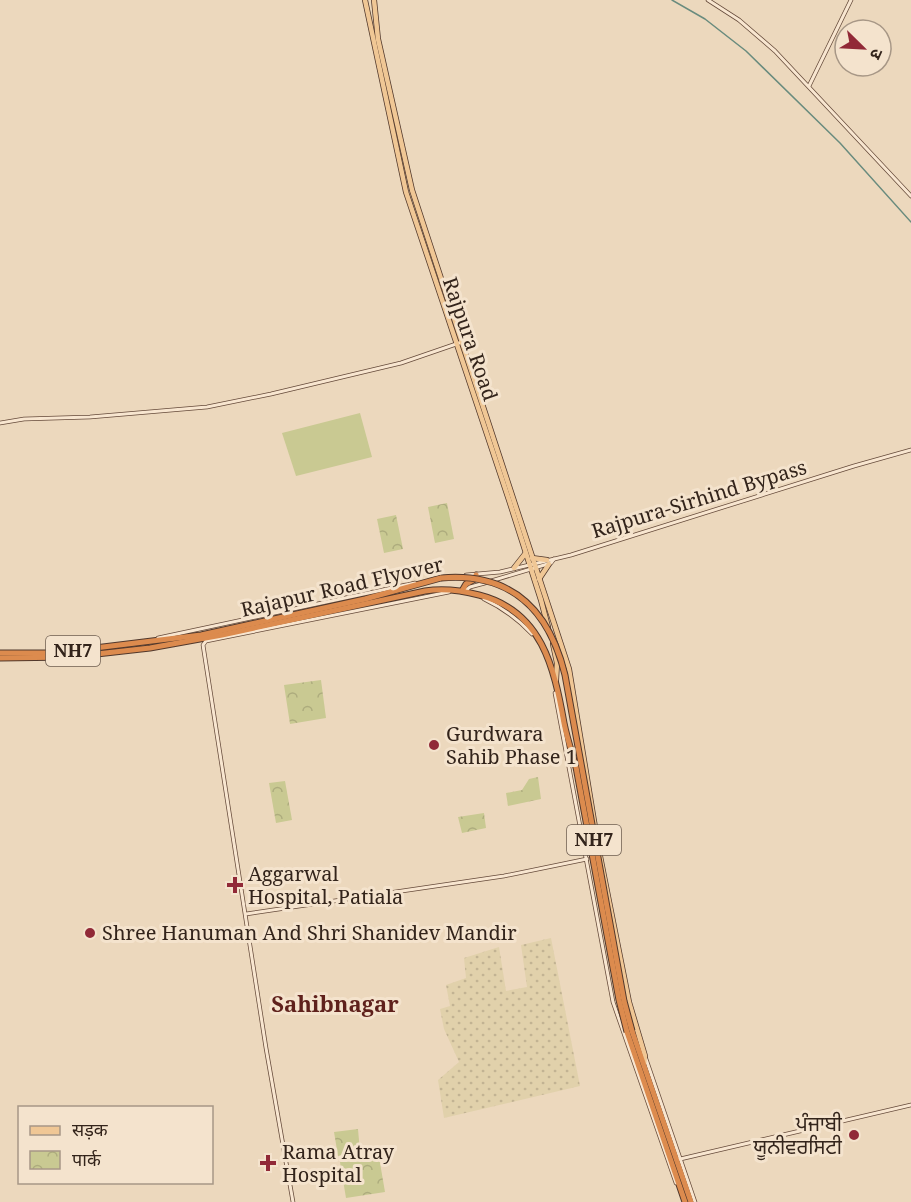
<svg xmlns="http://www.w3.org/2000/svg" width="911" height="1202" font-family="'Noto Serif','Noto Sans Devanagari','Noto Sans Gurmukhi',serif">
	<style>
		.farmland { fill: url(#farmland-dots) }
		.park { fill: url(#park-crowns) }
		.garden { fill: #c9c992 }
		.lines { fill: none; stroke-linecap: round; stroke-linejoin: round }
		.stream { stroke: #698b7e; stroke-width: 1.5 }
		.secondary-casing { stroke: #654a3a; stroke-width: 4.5 }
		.primary-casing { stroke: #51382c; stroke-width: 6 }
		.highway-casing { stroke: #51382c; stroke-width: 7 }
		.secondary { stroke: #f8e6d0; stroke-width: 3 }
		.primary { stroke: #f0c795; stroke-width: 4.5 }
		.highway { stroke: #dc8b4e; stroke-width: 5 }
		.highway-bridge-casing { stroke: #51382c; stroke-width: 7; stroke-linecap: butt }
		.highway-bridge { stroke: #dc8b4e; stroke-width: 5 }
		.poi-dot { fill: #912937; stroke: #f4e3cd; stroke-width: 2 }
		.labels { text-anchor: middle; stroke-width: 6; stroke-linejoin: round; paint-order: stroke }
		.shield { fill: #f4e3cd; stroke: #6d5d50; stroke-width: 1.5 }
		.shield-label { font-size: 18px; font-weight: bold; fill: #33241b }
		.street-label { font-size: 20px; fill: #33241b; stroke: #f4e3cd }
		.poi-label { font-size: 20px; fill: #33241b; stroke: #f4e3cd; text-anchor: start }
		.quarter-label { font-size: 22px; font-weight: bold; fill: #5f211c; stroke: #f4e3cd }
	</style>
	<defs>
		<pattern id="farmland-dots" width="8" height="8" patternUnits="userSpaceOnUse" patternTransform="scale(1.5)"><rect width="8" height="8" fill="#e1d1ab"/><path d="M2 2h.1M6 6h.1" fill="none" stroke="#c2b393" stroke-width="1.8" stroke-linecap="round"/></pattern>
		<pattern id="park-crowns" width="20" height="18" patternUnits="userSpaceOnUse" patternTransform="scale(1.5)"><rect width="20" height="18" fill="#c9c992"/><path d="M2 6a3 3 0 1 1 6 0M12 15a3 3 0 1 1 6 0" fill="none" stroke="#adac7d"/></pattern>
	</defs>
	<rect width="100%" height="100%" fill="#ecd8bd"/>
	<polygon class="farmland" points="551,938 580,1086 444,1118 438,1080 459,1062 444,1029 440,1009 450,1006 446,985 466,978 464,958 499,947 506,991 527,987 521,945"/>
	<g class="park">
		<polygon points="447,503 454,539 435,543 428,507"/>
		<polygon points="396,515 403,549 384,553 377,519"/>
		<polygon points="321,680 326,718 290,724 284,685"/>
		<polygon points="538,777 541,799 508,806 506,793 522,790 529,779"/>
		<polygon points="285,781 292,820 276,823 269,783"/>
		<polygon points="484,813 486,828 462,833 458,817"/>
		<polygon points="358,1129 360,1152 338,1156 334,1132"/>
		<polygon points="379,1157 385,1192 346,1198 340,1162"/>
	</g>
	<polygon class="garden" points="360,413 372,457 296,476 282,433"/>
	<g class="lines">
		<polyline class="stream" points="672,0 705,19 746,51 840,143 911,222"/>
		<g class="secondary-casing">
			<g id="secondary">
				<polyline points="708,0 739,20 775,51 911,196"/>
				<polyline points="809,86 851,0"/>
				<polyline points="0,423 24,419 90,417 207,407 271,394 401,363 462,342"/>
				<polyline points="466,575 500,572 571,555 854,466 911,450"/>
				<polyline points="491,581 551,563 554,559"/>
				<polyline points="465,591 470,587 485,583"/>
				<path d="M484 599C503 608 518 619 532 634"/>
				<polyline points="158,638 415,583"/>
				<polyline points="555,693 613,1002 676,1183"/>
				<polyline points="246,914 504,876 587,859"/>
				<polyline points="646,1059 695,1202"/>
				<polyline points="676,1160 911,1105"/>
				<polyline points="293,1202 266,1048 203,645 206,641 449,592"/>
			</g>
		</g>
		<g class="primary-casing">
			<g id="primary">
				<polyline points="365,0 406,192 509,500 541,600 548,627"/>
				<polyline points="374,0 378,39 412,190 569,669 595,827"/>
				<polyline points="532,558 547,560"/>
				<polyline points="514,568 525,554"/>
				<polyline points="539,579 549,564"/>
				<polyline points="553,644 557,663 556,680"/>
				<polyline points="600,856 629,1002 645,1056 644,1064"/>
			</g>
		</g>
		<g class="highway-casing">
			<g id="highway">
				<polyline points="462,591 466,584 475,579 476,575"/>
				<polyline points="0,653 54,653 201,635 365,599 441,578"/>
				<path d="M0 658 70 657 150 648 222 635 425 591C444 588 460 590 479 595 542 611 554 667 564 723 567 738 572 753 576 767"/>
				<polyline points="632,1031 691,1202"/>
				<polyline points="627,1032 685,1202"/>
			</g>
		</g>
		<use href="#secondary" class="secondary"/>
		<use href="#primary" class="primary"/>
		<use href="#highway" class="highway"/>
		<g class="highway-bridge-casing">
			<g id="highway-bridge">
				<path d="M441 578C511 572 549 609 565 675L624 1001 632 1031"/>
				<polyline points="576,767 619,1000 627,1032"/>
			</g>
		</g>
		<use href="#highway-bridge" class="highway-bridge"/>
	</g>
	<g class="poi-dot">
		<circle cx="434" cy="745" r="6"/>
		<path d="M232 876h6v6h6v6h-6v6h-6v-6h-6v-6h6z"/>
		<circle cx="90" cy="933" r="6"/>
		<circle cx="854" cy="1135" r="6"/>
		<path d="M265 1154h6v6h6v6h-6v6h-6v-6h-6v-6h6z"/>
	</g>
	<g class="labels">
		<g class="shield">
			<rect x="46" y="636" width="54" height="30" rx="4.5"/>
			<rect x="567" y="825" width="54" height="30" rx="4.5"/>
		</g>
		<g class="shield-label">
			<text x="73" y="657">NH7</text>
			<text x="594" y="846">NH7</text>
		</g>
		<g class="street-label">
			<text transform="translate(470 339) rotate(71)" y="7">Rajpura Road</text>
			<text transform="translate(699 499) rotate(-17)" y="7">Rajpura-Sirhind Bypass</text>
			<text transform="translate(342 587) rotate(-13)" y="7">Rajapur Road Flyover</text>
		</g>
		<g class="poi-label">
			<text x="446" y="741">Gurdwara<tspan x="446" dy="23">Sahib Phase 1</tspan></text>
			<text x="248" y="881">Aggarwal<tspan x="248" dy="23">Hospital, Patiala</tspan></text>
			<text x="102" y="940">Shree Hanuman And Shri Shanidev Mandir</text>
			<text x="842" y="1131" text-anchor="end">ਪੰਜਾਬੀ<tspan x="842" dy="23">ਯੂਨੀਵਰਸਿਟੀ</tspan></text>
			<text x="282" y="1159">Rama Atray<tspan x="282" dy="23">Hospital</tspan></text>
		</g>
		<g class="quarter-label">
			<text x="335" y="1012">Sahibnagar</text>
		</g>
	</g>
	<rect x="18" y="1106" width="195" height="78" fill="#f4e3cd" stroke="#a79786" stroke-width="1.5"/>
	<rect x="30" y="1126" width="30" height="9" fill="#f0c795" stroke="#a79786" stroke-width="1.5"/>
	<text x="72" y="1136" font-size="18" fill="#33241b">सड़क</text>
	<rect x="30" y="1151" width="30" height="18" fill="url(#park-crowns)" stroke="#a79786" stroke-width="1.5"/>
	<text x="72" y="1166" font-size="18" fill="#33241b">पार्क</text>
	<g transform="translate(863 48) rotate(114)"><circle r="28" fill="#f4e3cd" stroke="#a79786" stroke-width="1.5"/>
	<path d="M0-4.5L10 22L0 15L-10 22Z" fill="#912937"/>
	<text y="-9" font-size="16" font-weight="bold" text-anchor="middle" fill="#33241b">उ</text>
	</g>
</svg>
